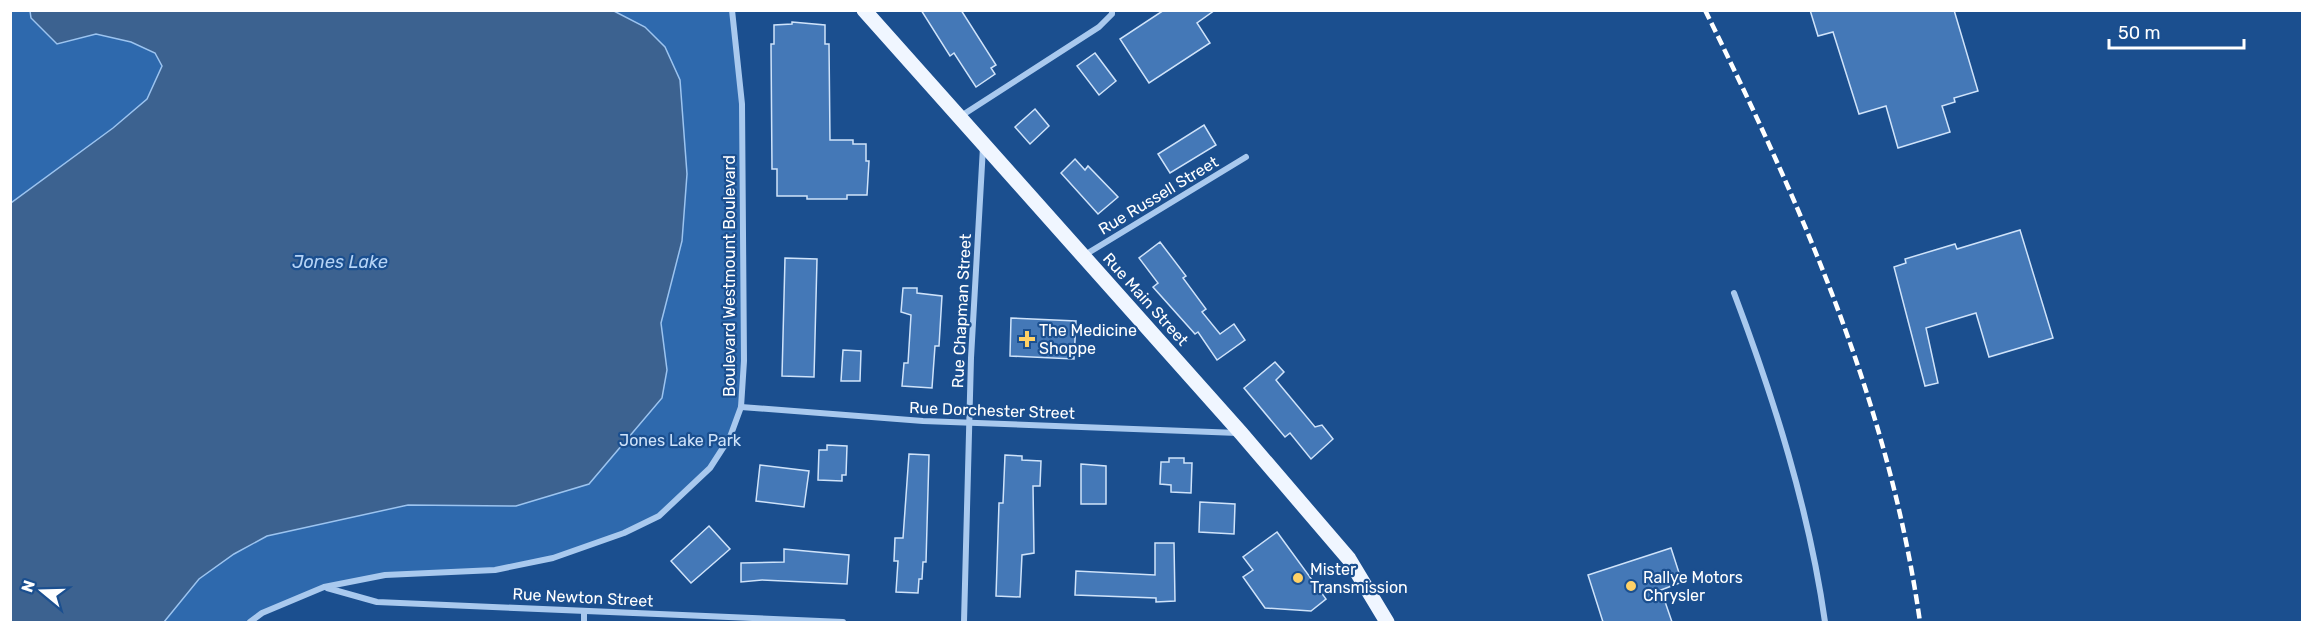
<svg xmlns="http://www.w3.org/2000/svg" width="2313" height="633" font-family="Rubik,sans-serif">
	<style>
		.green { fill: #2e69ad }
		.water { fill: #3c6290; stroke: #9cc4f0; stroke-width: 1.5 }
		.building { fill: #4478b7; stroke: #cfe3fa; stroke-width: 1.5 }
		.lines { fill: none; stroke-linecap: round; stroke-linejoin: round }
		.street { stroke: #a9c9ee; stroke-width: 6 }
		.primary { stroke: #f0f6ff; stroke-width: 15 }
		.rail { stroke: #fff; stroke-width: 4.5; stroke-dasharray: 10 4.5; stroke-linecap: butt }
		.poi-dot { fill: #ffd166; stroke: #1b4f8f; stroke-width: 2 }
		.labels { text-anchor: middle; stroke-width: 4.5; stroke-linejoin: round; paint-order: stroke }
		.street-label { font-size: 16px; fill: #fff; stroke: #1b4f8f }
		.poi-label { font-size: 16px; fill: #fff; stroke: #1b4f8f; text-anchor: start }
		.park-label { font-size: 16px; fill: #cfe3fa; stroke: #1b4f8f }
		.water-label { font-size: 18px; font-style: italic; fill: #b5d3f5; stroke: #1b4f8f }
	</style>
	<rect width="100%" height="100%" fill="#1b4f8f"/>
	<g class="green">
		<polygon points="11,11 30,11 31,18 57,44 96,34 131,42 155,53 162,66 147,99 113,128 11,203"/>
		<polygon points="612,11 732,11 742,104 741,407 730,437 710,468 659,516 624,533 553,558 495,570 385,575 324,587 262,613 250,622 164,622 199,579 234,554 267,536 408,505 516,506 667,370 661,323 682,241 645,27"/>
	</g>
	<polygon class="water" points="30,11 612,10 645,27 665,47 680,80 687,174 682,241 661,323 667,370 662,398 589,484 516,506 408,505 267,536 234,554 199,579 164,622 11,622 11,203 113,128 147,99 162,66 155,53 131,42 96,34 57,44 31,18"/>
	<g class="building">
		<polygon points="921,10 961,10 996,65 991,68 995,74 976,87 954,53 950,56"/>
		<polygon points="1164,10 1215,10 1197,23 1210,43 1149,83 1120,39"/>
		<polygon points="1810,10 1954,10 1978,91 1954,98 1955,102 1942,106 1950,132 1898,148 1886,106 1859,114 1833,32 1818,36"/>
		<polygon points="792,22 825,25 825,44 829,44 830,140 853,140 853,144 866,144 866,161 869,161 867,195 847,195 847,199 807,199 807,196 777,196 777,169 772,169 771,44 774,44 774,25 792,24"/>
		<polygon points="1095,53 1116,81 1099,95 1077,66"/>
		<polygon points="1035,109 1049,126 1030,144 1015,127"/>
		<polygon points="1204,125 1216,145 1170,173 1158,154"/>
		<polygon points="1075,159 1085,170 1088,166 1118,197 1098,214 1061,173"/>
		<polygon points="2020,230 2053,338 1989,357 1976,313 1926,328 1938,383 1925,386 1894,267 1906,263 1905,259 1955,244 1957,249"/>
		<polygon points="1160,242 1186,276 1183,278 1206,309 1202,312 1220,334 1234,324 1245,340 1217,360 1198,332 1195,334 1153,287 1158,283 1139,258"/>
		<polygon points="785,258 817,259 814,377 782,376"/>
		<polygon points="903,288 917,288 917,293 942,296 939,346 935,346 932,388 902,386 904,363 908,363 911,315 901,312"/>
		<polygon points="1011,318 1076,321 1074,359 1010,356"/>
		<polygon points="843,350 861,351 860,381 841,381"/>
		<polygon points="1275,362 1284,372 1276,380 1280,385 1315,427 1322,425 1333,439 1311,459 1290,433 1285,437 1244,388"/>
		<polygon points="827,445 847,446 846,475 842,475 842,481 818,480 819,450 827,450"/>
		<polygon points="909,454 929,455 926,562 923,562 922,579 919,579 918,593 896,592 898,561 894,561 895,538 903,538"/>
		<polygon points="1005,455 1022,456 1022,460 1041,461 1040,486 1033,486 1034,553 1022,555 1020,597 996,596 999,503 1003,503"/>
		<polygon points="1169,458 1184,458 1184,463 1192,463 1191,493 1171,492 1171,485 1160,484 1161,462 1169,462"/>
		<polygon points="1081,464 1106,466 1106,504 1081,504"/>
		<polygon points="760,465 809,471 804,507 756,501"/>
		<polygon points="1200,502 1235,504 1234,534 1199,532"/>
		<polygon points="709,526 730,549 691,583 671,561"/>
		<polygon points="1277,532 1326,599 1311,611 1265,608 1243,577 1253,570 1243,557"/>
		<polygon points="1155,543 1174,543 1175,601 1156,602 1156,598 1075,595 1076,571 1155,575"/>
		<polygon points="1671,548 1682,582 1661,590 1672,622 1603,622 1588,575"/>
		<polygon points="784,549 849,555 847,584 762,580 741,582 741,563 784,562"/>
	</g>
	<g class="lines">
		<g class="street">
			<polyline points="961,116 1099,27 1112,14 1112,10"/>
			<polyline points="1083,256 1246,157"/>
			<path d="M1734 293C1774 399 1809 509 1825 622"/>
			<polyline points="741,407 923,421 1238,433"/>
			<polyline points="327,588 377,602 843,622"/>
			<polyline points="250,622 262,613 324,587 385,575 495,570 553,558 624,533 659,516 710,468 730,437 741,407 744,361 742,104 732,10"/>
			<polyline points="584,622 584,611"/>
			<polyline points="964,622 971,358 983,147"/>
		</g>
		<polyline class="primary" points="864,10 1241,433 1349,559 1387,622"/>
		<path class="rail" d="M1705 10C1802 207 1889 403 1920 622"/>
	</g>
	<g class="poi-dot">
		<path d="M1024 330h6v6h6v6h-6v6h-6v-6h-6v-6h6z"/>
		<circle cx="1298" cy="578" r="6"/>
		<circle cx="1631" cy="586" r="6"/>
	</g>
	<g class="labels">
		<g class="street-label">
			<text transform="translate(1158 195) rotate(-31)" y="6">Rue Russell Street</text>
			<text transform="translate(729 276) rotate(-90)" y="6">Boulevard Westmount Boulevard</text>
			<text transform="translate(1146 299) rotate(48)" y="6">Rue Main Street</text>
			<text transform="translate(961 311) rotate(-87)" y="6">Rue Chapman Street</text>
			<text transform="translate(992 410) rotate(2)" y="6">Rue Dorchester Street</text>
			<text transform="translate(583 597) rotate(3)" y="6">Rue Newton Street</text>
		</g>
		<g class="poi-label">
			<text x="1039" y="336">The Medicine<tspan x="1039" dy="18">Shoppe</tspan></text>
			<text x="1310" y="575">Mister<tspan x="1310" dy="18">Transmission</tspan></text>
			<text x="1643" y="583">Rallye Motors<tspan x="1643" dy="18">Chrysler</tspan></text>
		</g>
		<g class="park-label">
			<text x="680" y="446">Jones Lake Park</text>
		</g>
		<g class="water-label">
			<text x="340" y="268">Jones Lake</text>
		</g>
	</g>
	<rect width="2313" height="633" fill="none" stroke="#ffffff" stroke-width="24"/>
	<g transform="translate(42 591) rotate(289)" stroke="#1b4f8f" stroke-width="4.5" paint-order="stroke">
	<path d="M0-4.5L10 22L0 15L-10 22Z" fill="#ffffff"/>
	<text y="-9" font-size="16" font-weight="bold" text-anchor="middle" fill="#ffffff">N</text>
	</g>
	<path d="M2109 39v9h135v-9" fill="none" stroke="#ffffff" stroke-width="3"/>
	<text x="2118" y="39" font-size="18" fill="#ffffff" stroke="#1b4f8f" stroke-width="4.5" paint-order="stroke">50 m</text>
</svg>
